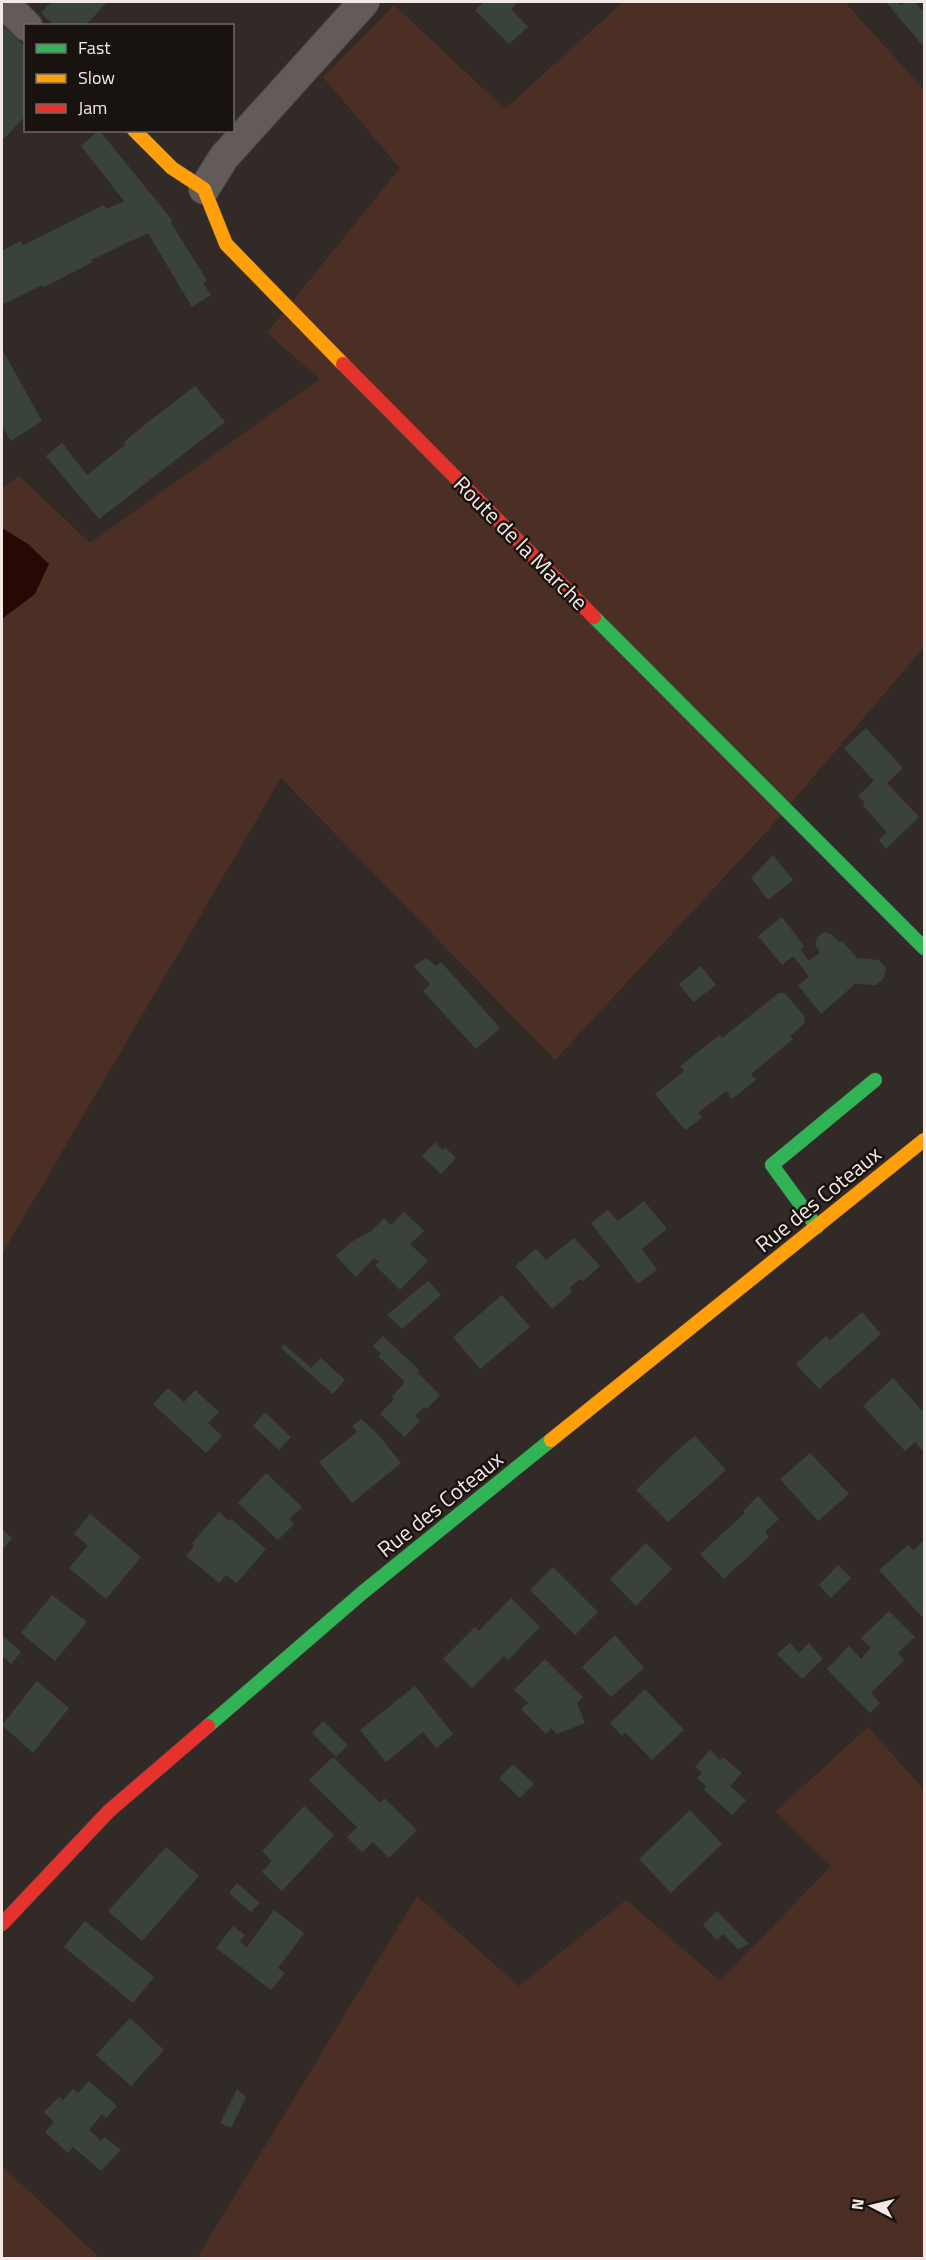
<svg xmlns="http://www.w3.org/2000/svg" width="926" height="2260" font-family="'Titillium Web',sans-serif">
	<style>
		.green { fill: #4c2f24 }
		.water { fill: #260904 }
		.building { fill: #3a423c }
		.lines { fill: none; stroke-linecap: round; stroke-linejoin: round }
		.street-casing { stroke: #4c4643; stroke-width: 32 }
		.fast-casing { stroke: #4c4643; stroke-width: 15 }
		.slow-casing { stroke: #4c4643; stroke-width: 15 }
		.jam-casing { stroke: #4c4643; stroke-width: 15 }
		.street { stroke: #625b59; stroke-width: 30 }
		.fast { stroke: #30b455; stroke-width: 14 }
		.slow { stroke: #ff9f0a; stroke-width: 14 }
		.jam { stroke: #e5322d; stroke-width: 14 }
		.labels { text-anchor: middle; stroke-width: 5; stroke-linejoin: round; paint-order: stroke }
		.street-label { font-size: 22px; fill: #f2e8e4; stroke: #191310 }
	</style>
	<rect width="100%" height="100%" fill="#322a27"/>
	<g class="green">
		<polygon points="623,2 845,2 924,90 924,647 768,830 555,1060 281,778 2,1254 2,488 19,476 90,543 320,379 267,333 400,168 323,77 394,5 505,109"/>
		<polygon points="868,1727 924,1790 924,2258 197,2258 417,1896 519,1986 626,1900 720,1981 831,1866 776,1811"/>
		<polygon points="2,2166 100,2258 2,2258"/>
	</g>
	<polygon class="water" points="2,528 28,544 49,564 35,594 2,619"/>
	<g class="building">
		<polygon points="51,2 107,2 85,26 55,26 41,13"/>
		<polygon points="484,2 519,2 511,9 528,27 509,44 475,10"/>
		<polygon points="886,2 898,2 901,5 905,2 915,2 924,12 924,47"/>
		<polygon points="2,25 26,47 26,115 2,141"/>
		<polygon points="99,130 172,220 171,223 207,280 203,283 211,295 192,307 148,233 91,260 93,262 44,287 42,285 2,305 2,251 20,241 24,245 104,205 106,209 124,201 81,146"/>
		<polygon points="2,349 42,421 11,441 2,426"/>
		<polygon points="195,386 225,422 99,519 46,456 62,443 87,475 125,445 124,442 148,422"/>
		<polygon points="866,728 903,768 887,783 919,817 886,849 879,840 887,832 863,806 865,803 858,796 874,781 844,748"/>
		<polygon points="773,855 793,880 768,900 751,878"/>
		<polygon points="782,917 804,946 801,950 809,961 820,952 815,945 817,938 824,932 831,934 840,943 842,941 857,958 879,960 886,968 884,978 876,985 855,984 821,1014 798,985 809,977 802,967 793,956 782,965 758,936"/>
		<polygon points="426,958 436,966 441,962 500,1028 476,1049 423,991 430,984 414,966"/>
		<polygon points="701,966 716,985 693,1002 679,984"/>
		<polygon points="779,993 785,993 805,1017 804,1024 790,1036 793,1039 751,1074 756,1080 732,1099 726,1091 698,1113 702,1118 685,1130 655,1094 684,1071 680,1066 720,1035 722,1038"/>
		<polygon points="435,1142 442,1150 446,1148 456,1158 441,1174 422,1156"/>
		<polygon points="644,1201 667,1229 642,1249 657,1270 638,1284 591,1223 608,1210 618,1221"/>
		<polygon points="404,1212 424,1231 410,1244 428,1261 400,1290 375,1265 379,1262 374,1258 356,1277 336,1256 351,1242 370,1232 384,1218 391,1225"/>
		<polygon points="574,1238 600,1266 583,1281 580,1279 569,1288 572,1292 552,1309 515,1266 536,1249 546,1260"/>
		<polygon points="428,1281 441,1295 402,1329 387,1315"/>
		<polygon points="502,1295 530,1327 480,1369 453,1337"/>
		<polygon points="862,1312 881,1334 819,1389 796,1364 826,1336 830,1340"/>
		<polygon points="383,1336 420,1371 417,1372 440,1395 427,1409 424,1407 415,1416 420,1420 405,1437 380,1414 394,1399 392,1397 405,1382 378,1356 381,1354 373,1346"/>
		<polygon points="284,1344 311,1368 321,1358 345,1380 333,1394 281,1348"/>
		<polygon points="893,1378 924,1413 924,1452 915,1442 905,1451 863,1406"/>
		<polygon points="168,1388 184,1402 195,1390 219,1412 208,1423 222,1436 206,1453 153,1404"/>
		<polygon points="265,1412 291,1437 279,1450 253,1426"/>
		<polygon points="361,1419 377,1433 401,1463 352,1503 319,1462 357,1432 352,1426"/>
		<polygon points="695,1436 726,1470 668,1522 636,1490 680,1448"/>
		<polygon points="810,1453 849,1494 818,1521 780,1479"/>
		<polygon points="266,1473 302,1507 289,1519 294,1524 278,1540 238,1503"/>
		<polygon points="758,1496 779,1519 765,1532 769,1537 724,1579 700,1554 745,1513 743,1511"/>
		<polygon points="219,1512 229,1521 231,1519 266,1549 237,1583 226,1575 219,1583 186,1556 194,1546 192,1543"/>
		<polygon points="90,1514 141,1557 106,1599 69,1568 88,1546 74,1534"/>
		<polygon points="2,1529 12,1538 3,1549 2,1547"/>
		<polygon points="923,1541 924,1543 924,1615 922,1617 879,1570 908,1545 914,1550"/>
		<polygon points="646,1543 672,1569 636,1606 610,1579"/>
		<polygon points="838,1565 851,1578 831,1598 819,1585"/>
		<polygon points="553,1567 598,1612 575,1635 530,1590"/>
		<polygon points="52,1595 87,1622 55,1661 21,1633"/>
		<polygon points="511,1598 540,1627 508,1660 504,1656 472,1688 443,1659 475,1627 479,1631"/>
		<polygon points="889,1611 915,1637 898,1653 904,1660 871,1693 880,1703 870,1713 827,1669 849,1646 861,1659 871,1648 861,1638"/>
		<polygon points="2,1635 21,1652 11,1664 2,1656"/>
		<polygon points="615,1635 644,1668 611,1697 582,1667"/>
		<polygon points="790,1643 799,1653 809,1643 823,1659 802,1679 777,1654"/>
		<polygon points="545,1659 583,1697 577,1703 585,1723 557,1734 551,1728 546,1734 521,1709 528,1703 514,1690"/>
		<polygon points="37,1681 69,1708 33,1753 2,1725"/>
		<polygon points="415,1686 453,1734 436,1748 423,1732 386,1762 360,1730"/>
		<polygon points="645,1689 684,1730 652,1760 625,1732 622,1736 610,1723"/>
		<polygon points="323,1721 348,1745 336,1757 312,1733"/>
		<polygon points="710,1750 720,1760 723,1757 742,1773 730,1786 746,1800 732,1815 704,1790 706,1786 697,1778 702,1773 695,1767"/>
		<polygon points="333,1757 380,1803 384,1798 417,1830 389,1858 373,1842 362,1852 347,1837 357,1827 309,1780"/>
		<polygon points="513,1764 534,1784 520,1798 499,1778"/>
		<polygon points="304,1806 334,1835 282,1891 262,1872 272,1861 262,1851"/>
		<polygon points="690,1810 722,1844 671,1893 639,1859"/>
		<polygon points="166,1847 199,1876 142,1941 108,1911"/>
		<polygon points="237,1883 260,1903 251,1912 229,1893"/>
		<polygon points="274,1910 304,1933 278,1968 285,1973 271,1990 216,1948 233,1926 245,1935 240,1941 247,1947"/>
		<polygon points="717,1911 749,1944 738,1949 723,1934 717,1940 703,1925"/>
		<polygon points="85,1921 154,1977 133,2003 64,1947"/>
		<polygon points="130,2018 164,2050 131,2086 96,2055"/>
		<polygon points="89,2081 117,2106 106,2118 102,2114 89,2130 101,2141 105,2137 121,2150 101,2171 73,2147 68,2153 45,2132 54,2122 44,2112 59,2097 63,2100 73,2089 78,2093"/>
		<polygon points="237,2089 246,2097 231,2128 220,2123"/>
	</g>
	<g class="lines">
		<g class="street-casing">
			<g id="street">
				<polyline points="2,6 14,13 27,26"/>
				<polyline points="204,189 224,157 364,2"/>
			</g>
		</g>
		<g class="fast-casing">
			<g id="fast">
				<polyline points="594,617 924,948"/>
				<polyline points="817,1227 772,1165 875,1080"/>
				<polyline points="208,1726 362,1593 551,1440"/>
			</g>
		</g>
		<g class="slow-casing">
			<g id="slow">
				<polyline points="134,130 172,168 204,189 226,244 343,364"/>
				<polyline points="551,1440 924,1140"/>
			</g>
		</g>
		<g class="jam-casing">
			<g id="jam">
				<polyline points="343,364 594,617"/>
				<polyline points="2,1924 109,1811 208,1726"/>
			</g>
		</g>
		<use href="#street" class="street"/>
		<use href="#fast" class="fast"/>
		<use href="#slow" class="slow"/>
		<use href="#jam" class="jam"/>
	</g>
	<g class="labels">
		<g class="street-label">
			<text transform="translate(521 543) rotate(45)" y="8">Route de la Marche</text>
			<text transform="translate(818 1199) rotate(-39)" y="8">Rue des Coteaux</text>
			<text transform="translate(440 1504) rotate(-39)" y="8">Rue des Coteaux</text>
		</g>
	</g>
	<rect width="926" height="2260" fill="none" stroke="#f2e8e4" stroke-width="6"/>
	<rect x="24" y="24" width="210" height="108" fill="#191310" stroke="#706865" stroke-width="1.5"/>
	<rect x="36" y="44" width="30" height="9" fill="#30b455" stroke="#706865" stroke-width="1.5"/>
	<text x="78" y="54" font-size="18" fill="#f2e8e4">Fast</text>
	<rect x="36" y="74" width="30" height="9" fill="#ff9f0a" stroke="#706865" stroke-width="1.5"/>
	<text x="78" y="84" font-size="18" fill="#f2e8e4">Slow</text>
	<rect x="36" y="104" width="30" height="9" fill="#e5322d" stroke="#706865" stroke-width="1.5"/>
	<text x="78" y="114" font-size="18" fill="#f2e8e4">Jam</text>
	<g transform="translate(872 2206) rotate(277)" stroke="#191310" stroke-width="4.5" paint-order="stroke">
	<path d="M0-4.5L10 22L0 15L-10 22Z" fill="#f2e8e4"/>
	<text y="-9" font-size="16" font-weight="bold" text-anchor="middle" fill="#f2e8e4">N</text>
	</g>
</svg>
